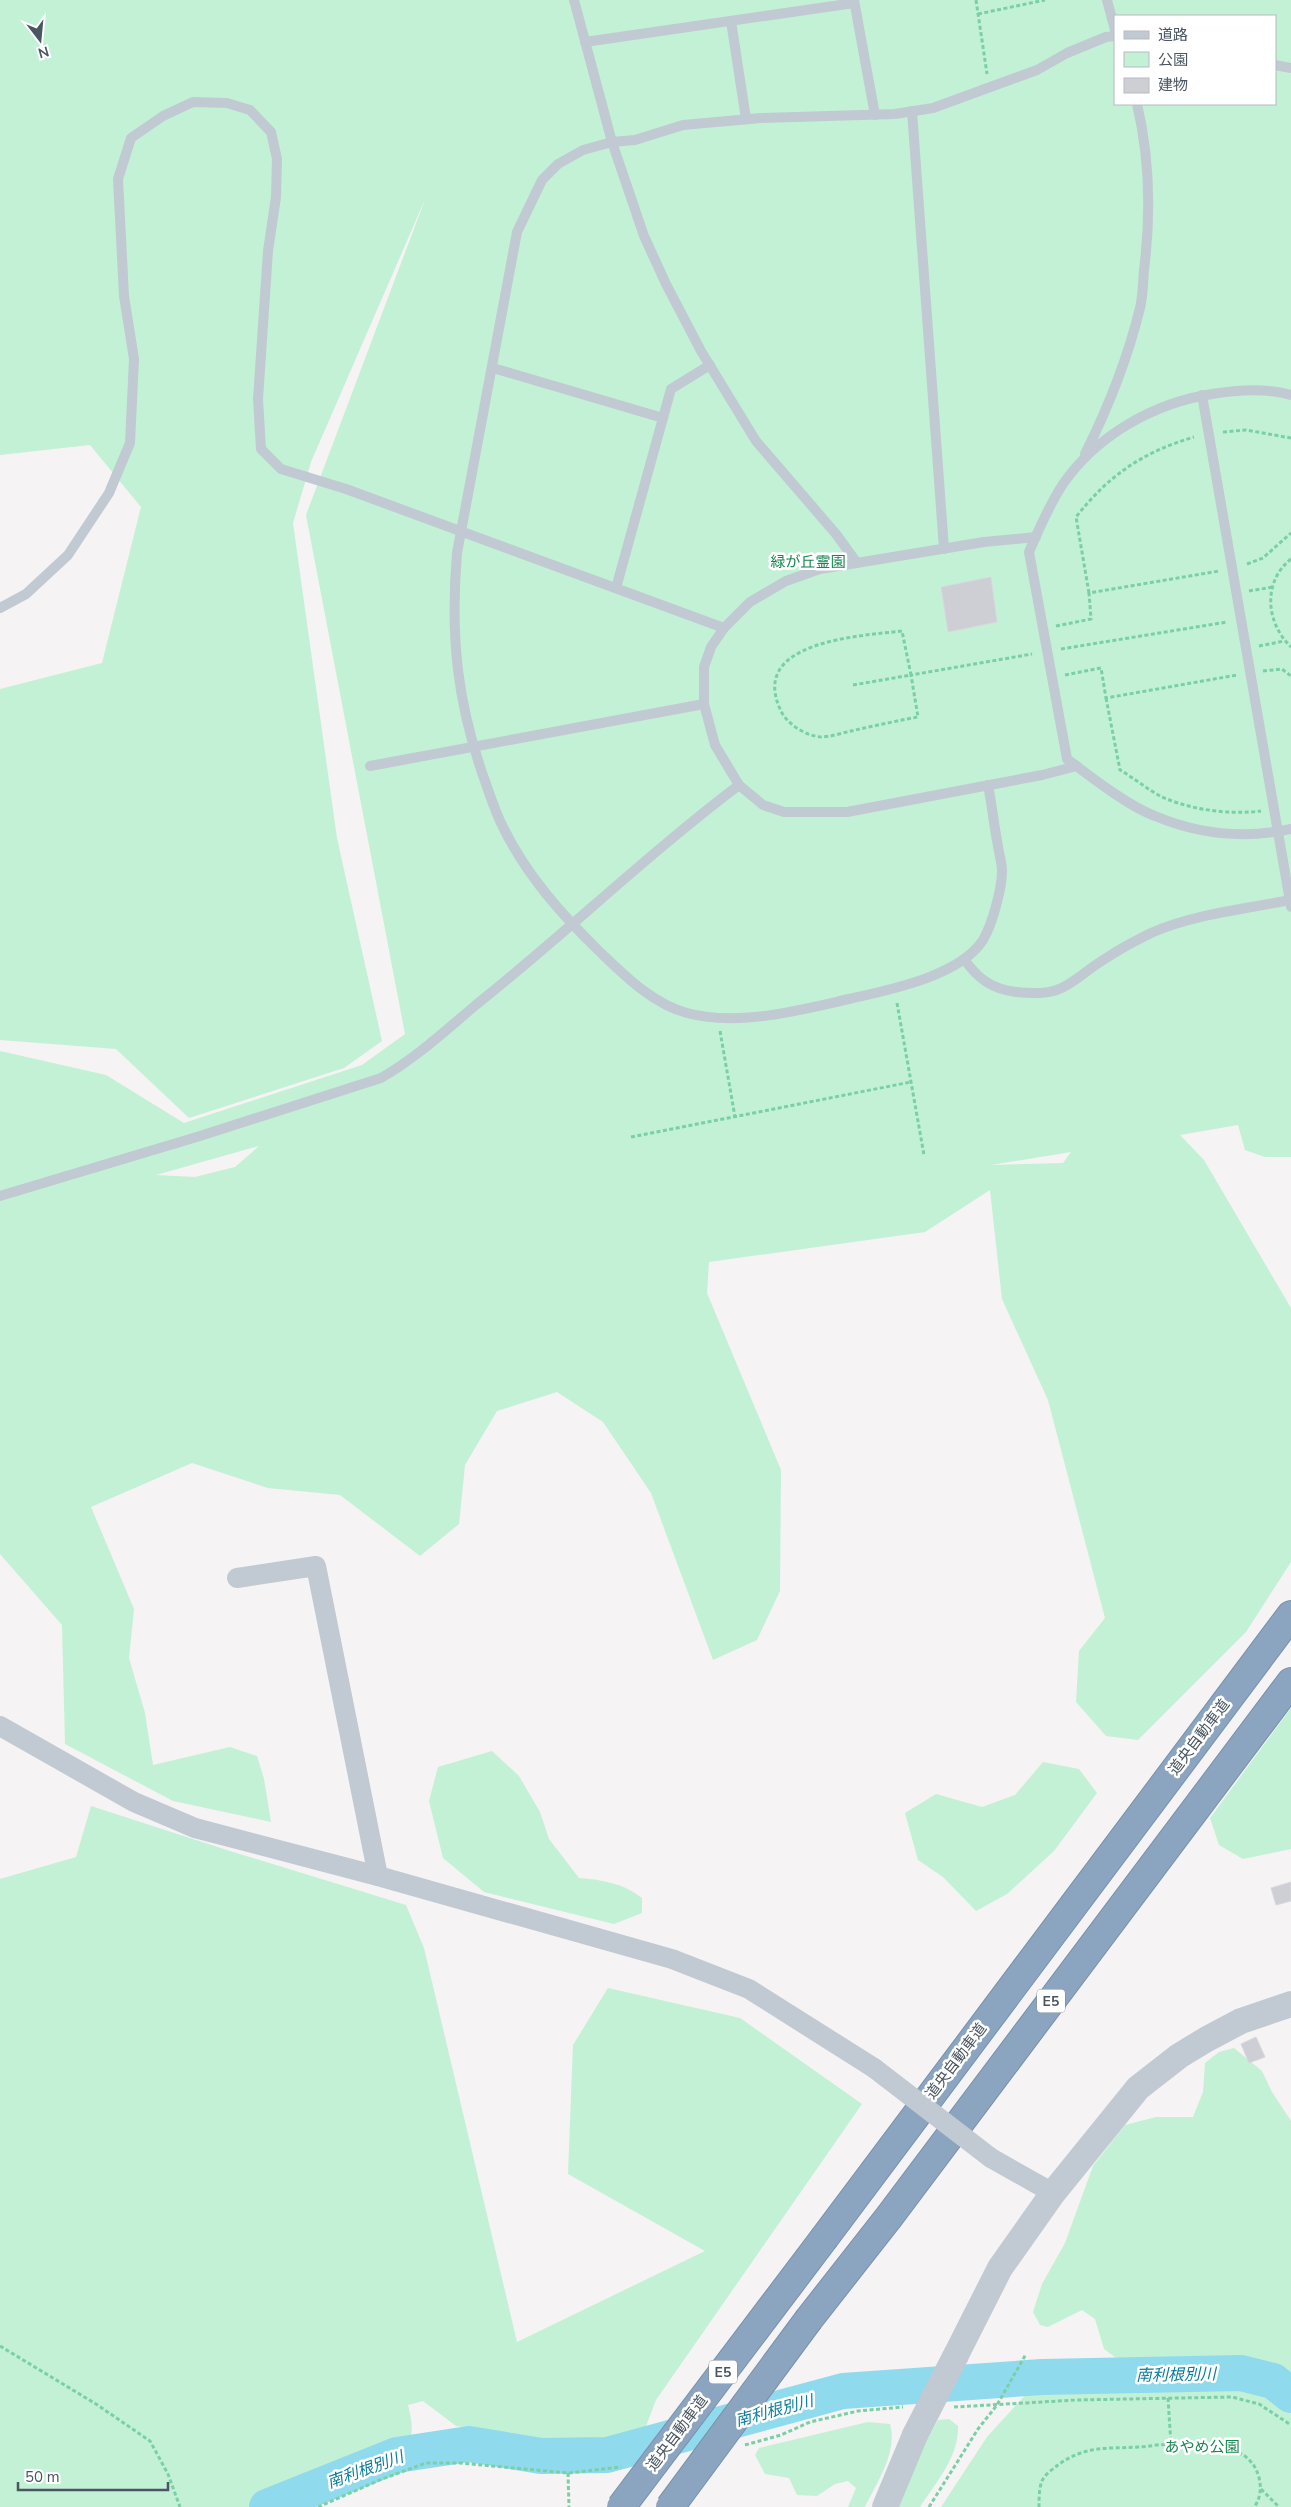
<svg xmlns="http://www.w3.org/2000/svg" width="1291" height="2507" font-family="'Nunito Sans','Noto Sans JP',sans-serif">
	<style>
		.green { fill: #c3f1d5; fill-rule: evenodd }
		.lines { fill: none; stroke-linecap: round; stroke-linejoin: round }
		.river { stroke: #90daee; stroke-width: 36 }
		.building { fill: #cdcfd5; stroke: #d7d9de }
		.motorway-casing { stroke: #7690ad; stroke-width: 30 }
		.path { stroke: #7ad0a6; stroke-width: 3; stroke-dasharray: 4 2.5; stroke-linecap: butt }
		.service { stroke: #c1cad2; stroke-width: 10 }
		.minor { stroke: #c1cad2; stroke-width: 20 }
		.tertiary { stroke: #c1cad2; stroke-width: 26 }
		.motorway { stroke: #8ba5c1; stroke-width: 28 }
		.motorway-bridge-casing { stroke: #7690ad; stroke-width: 30; stroke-linecap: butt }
		.minor-bridge { stroke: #c1cad2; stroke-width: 20 }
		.tertiary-bridge { stroke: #c1cad2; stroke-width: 26 }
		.motorway-bridge { stroke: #8ba5c1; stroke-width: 28 }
		.labels { text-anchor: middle; stroke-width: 5; stroke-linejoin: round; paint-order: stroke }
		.shield { fill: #fff; stroke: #808990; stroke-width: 1 }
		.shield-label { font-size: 14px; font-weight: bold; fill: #4a5661 }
		.park-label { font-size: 15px; fill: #17864f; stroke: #fff }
		.street-label { font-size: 15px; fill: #4a5661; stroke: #fff }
		.water-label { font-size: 16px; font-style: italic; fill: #0c7c9b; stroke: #fff }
	</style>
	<rect width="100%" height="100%" fill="#f5f3f3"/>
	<g class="green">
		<path d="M0 0H1291V1157H1265L1245 1150 1238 1125 1180 1135 1204 1160 1291 1308V1562L1246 1632 1138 1740 1106 1736 1076 1702 1079 1651 1105 1618 1048 1400 1002 1299 990 1190 925 1232 709 1262 707 1293 781 1470 780 1591 757 1640 713 1660 651 1493 603 1422 557 1392 497 1411 465 1465 459 1524 420 1556 340 1495 268 1488 192 1463 91 1507 134 1609 129 1658 145 1713 153 1765 230 1747 257 1756 264 1779 271 1822 173 1801 65 1744 62 1625 0 1554V1051L106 1075 184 1123 362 1065 405 1034 306 515 426 197 311 462 293 523 337 838 382 1041 344 1068 189 1118 116 1049 0 1040V689L102 663 141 507 90 445 0 455ZM1115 16H1275V104H1115ZM259 1146 235 1167 195 1177 156 1175ZM1071 1152 1063 1163 991 1165Z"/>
		<polygon points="1291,1708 1291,1849 1243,1859 1219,1845 1210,1818"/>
		<path d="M492 1751 519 1776 540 1812 549 1839 579 1878C602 1880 623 1883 642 1898V1913L614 1924 484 1892 443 1858 429 1801 438 1767Z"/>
		<polygon points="1043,1762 1079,1769 1097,1793 1054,1851 1007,1894 976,1911 943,1877 918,1860 905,1813 936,1794 982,1807 1015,1795"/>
		<path d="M91 1806 230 1851 406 1905 424 1948 517 2342 705 2251 568 2174 573 2045 608 1988 740 2018 862 2104 656 2400 643 2434 628 2444 602 2452 528 2449 511 2434 456 2426 423 2401 408 2405C418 2444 408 2444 380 2469L346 2463 332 2489 308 2507H0V1879L76 1857Z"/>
		<polygon points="1234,2048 1262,2071 1272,2092 1291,2121 1291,2380 1237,2360 1128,2367 1104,2349 1095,2319 1082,2310 1048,2327 1040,2325 1033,2312 1042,2284 1065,2243 1093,2166 1125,2125 1156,2117 1193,2117 1203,2092 1205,2063 1219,2052"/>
		<polygon points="1235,2385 1272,2394 1291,2408 1291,2507 941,2507 987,2437 1030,2390"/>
		<path d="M949 2419 958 2426C959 2457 936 2482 920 2507H894L900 2488 938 2420Z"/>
		<path d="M868 2422 890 2424C898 2452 877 2482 865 2507H848L856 2488 848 2481 835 2484 817 2496 797 2495 789 2478 765 2474 755 2455 759 2448Z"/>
	</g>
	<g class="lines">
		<polyline class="river" points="267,2507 397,2455 469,2444 541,2456 607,2455 843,2391 1042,2377 1241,2373 1273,2381 1291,2395"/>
	</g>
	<g class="building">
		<polygon points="991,577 997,622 948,632 941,587"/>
		<polygon points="1291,1882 1291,1901 1276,1905 1271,1888"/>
		<polygon points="1256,2037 1265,2057 1249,2063 1241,2044"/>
	</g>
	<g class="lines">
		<g class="motorway-casing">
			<g id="motorway">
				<polyline points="825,2237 1291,1615"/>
				<polyline points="809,2319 889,2217 1291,1682"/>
			</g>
		</g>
		<g class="path">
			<polyline points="976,0 987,74"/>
			<polyline points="978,14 1045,0"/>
			<polyline points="1223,432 1246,430 1291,438"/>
			<path d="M1291 559C1262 582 1266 623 1291 647"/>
			<polyline points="1247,564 1263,558 1291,533"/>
			<polyline points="1249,591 1273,587"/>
			<path d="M1089 593 1076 517C1109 475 1143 452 1194 437"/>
			<polyline points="1056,626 1091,619 1089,593 1219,571"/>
			<polyline points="1259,646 1284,641"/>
			<polyline points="1061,649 1227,622"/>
			<polyline points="1263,671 1282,669 1291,676"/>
			<polyline points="1065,675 1101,668 1106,698 1237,675"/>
			<path d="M853 685 911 675 902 631C860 636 747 641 781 711 787 724 806 736 821 737 830 737 842 733 851 731 873 726 896 721 918 717L911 675 1032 654"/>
			<path d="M1106 698 1120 770C1134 778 1148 790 1162 797 1192 810 1229 815 1261 811"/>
			<polyline points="897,1003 924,1155"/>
			<polyline points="720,1031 735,1117"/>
			<polyline points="631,1137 911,1082"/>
			<polyline points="0,2346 96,2404 150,2441 168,2474 180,2507"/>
			<polyline points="1168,2398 1171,2445"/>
			<polyline points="954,2407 1077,2400 1232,2397 1259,2404 1291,2425"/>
			<polyline points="745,2445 781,2435 810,2422 858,2411 903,2407"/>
			<polyline points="568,2473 569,2507"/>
			<polyline points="1261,2489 1279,2507"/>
			<polyline points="318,2507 382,2479 426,2463 460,2463 568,2473 621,2467"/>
			<polyline points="929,2507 978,2429 997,2405 1026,2354"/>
			<path d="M1039 2507C1039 2499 1039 2488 1042 2481 1045 2474 1053 2469 1058 2465 1086 2445 1106 2449 1138 2447 1149 2447 1162 2443 1172 2445 1178 2446 1184 2448 1191 2449 1207 2450 1223 2446 1239 2453 1259 2461 1267 2491 1254 2507"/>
		</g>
		<g class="service">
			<polyline points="574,0 612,142 644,236 666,284 701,351 756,441 836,534 857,563"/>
			<polyline points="854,0 875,115"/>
			<polyline points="1107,0 1115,30"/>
			<polyline points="731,21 746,119"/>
			<polyline points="585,42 854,3"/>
			<polyline points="1275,65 1291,68"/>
			<polyline points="912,111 944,549"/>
			<polyline points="493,368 663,418"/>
			<polyline points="1202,395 1291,907"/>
			<path d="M1291 395C1267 388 1236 390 1212 394 1154 403 1097 435 1063 484 1049 505 1039 529 1029 552L1067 759C1091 777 1128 806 1155 816 1198 834 1245 839 1291 829"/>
			<path d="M1085 454C1108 408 1128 357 1140 308 1143 296 1143 282 1144 270 1151 214 1150 159 1137 104"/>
			<polyline points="1036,537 984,542 820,569 786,581 750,602 724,628 711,647 704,667 704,704 715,745 739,785 763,805 784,812 847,812 1042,775 1077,766"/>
			<polyline points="616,588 671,389 710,365"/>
			<polyline points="0,608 26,594 68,555 109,493 130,443 134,359 124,296 118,179 131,138 163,116 193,102 227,103 250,110 271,132 277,159 276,197 268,251 258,399 261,449 281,469 346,489 724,628"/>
			<polyline points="370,766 704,704"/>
			<path d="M988 785C992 805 994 826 998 846 999 854 1002 863 1002 871 1002 889 992 925 983 940 960 976 889 990 849 999 800 1010 738 1027 687 1013 653 1004 625 976 600 952 563 916 526 875 503 827 496 814 491 798 486 784 457 704 450 637 457 553L517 232 542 180 558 164 583 150 612 142 635 140 683 125 761 118 895 114 933 108 1037 70 1067 53 1106 37 1115 36"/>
			<path d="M964 959C978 979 992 989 1016 992 1068 998 1069 980 1108 957 1121 948 1137 940 1151 933 1195 914 1244 909 1291 900"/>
			<path d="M0 1196 200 1136 381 1078C416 1058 446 1030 477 1004 566 933 648 854 739 785"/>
		</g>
		<g class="minor">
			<polyline points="237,1578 316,1566 378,1876"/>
			<polyline points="0,1726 134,1802 195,1828 378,1876 672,1959 749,1989 874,2068"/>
			<polyline points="991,2158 1053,2193"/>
		</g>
		<g class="tertiary">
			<polyline points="956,2355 1000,2268 1053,2193 1138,2088 1179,2056 1207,2039 1241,2021 1291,2004"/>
			<polyline points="885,2507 915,2435"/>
		</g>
		<use href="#motorway" class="motorway"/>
		<g class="motorway-bridge-casing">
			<g id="motorway-bridge">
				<polyline points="621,2507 825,2237"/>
				<polyline points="670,2507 809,2319"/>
			</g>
		</g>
		<polyline class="minor-bridge" points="874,2068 991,2158"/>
		<polyline class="tertiary-bridge" points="915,2435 956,2355"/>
		<use href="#motorway-bridge" class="motorway-bridge"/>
	</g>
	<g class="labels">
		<g class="shield">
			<rect x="1037" y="1989.5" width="28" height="23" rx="4"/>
			<rect x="709" y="2360.5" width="28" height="23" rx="4"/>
		</g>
		<g class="shield-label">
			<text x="1051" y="2006">E5</text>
			<text x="723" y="2377">E5</text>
		</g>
		<g class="park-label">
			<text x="808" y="567">緑が丘霊園</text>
			<text x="1202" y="2452">あやめ公園</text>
		</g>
		<g class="street-label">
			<text transform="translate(1199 1737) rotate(-53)" y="5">道央自動車道</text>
			<text transform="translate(956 2061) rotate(-53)" y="5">道央自動車道</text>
			<text transform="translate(677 2433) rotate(-53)" y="5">道央自動車道</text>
		</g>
		<g class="water-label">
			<text transform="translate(1176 2374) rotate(-1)" y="6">南利根別川</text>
			<text transform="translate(774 2410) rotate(-15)" y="6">南利根別川</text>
			<text transform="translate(365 2469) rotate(-20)" y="6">南利根別川</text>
		</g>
	</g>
	<rect x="1114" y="15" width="162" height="90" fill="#ffffff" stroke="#b7bbc0"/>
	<rect x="1124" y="31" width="25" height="8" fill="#c1cad2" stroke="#b7bbc0"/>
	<text x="1158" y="40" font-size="15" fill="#4a5661">道路</text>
	<rect x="1124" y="52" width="25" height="15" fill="#c3f1d5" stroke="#b7bbc0"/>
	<text x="1158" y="65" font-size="15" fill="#4a5661">公園</text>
	<rect x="1124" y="78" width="25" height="15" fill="#cdcfd5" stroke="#b7bbc0"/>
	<text x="1158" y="90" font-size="15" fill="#4a5661">建物</text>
	<g transform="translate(40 40) rotate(164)" stroke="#ffffff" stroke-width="4" paint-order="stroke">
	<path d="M0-4L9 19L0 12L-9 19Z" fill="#4a5661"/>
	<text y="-8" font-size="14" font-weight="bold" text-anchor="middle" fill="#4a5661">N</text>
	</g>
	<path d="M18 2482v8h150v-8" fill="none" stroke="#4a5661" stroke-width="2.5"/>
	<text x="25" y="2482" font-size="15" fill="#4a5661" stroke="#ffffff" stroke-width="4" paint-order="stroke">50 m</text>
</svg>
